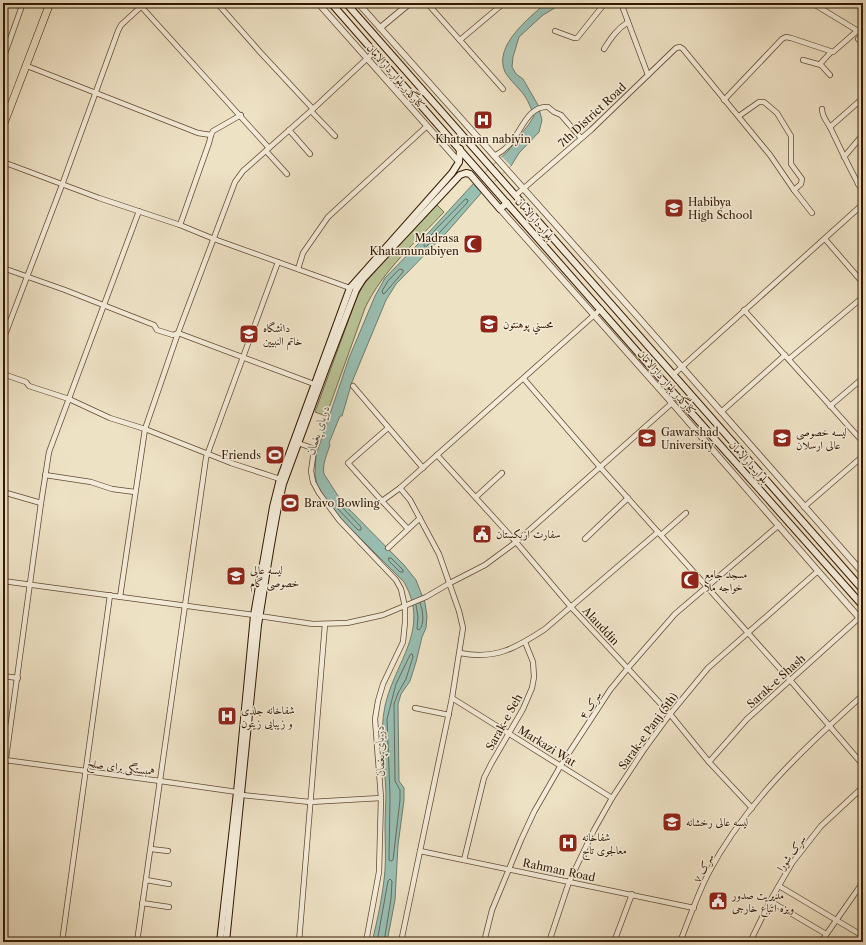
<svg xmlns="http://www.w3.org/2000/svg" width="866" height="945" font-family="'Libre Caslon Text',Amiri,serif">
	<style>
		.green { fill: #b9c395; stroke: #766e4c }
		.water { fill: #99beb2; stroke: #707c6c }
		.pier { fill: #eee2c5 }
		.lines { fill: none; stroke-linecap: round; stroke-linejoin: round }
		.shore { stroke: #666b5a; stroke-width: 1 }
		.minor-casing { stroke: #624a33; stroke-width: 6 }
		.tertiary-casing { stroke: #624a33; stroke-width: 7 }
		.secondary-casing { stroke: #331802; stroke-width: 8 }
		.trunk-casing { stroke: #331802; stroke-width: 8 }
		.minor { stroke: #f4ecd9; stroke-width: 4.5 }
		.tertiary { stroke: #f4ecd9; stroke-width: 5.5 }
		.secondary { stroke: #f4ecd9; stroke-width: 6 }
		.trunk { stroke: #eee2c5; stroke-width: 7 }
		.labels { text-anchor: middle; stroke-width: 3; stroke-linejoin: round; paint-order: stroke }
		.street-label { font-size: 11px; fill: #331802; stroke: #f4ecd9 }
		.poi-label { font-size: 11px; fill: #331802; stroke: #f4ecd9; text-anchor: start }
		.water-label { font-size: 12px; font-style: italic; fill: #575240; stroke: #f4ecd9 }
	</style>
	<rect width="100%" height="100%" fill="#eee2c5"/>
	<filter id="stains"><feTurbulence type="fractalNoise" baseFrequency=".005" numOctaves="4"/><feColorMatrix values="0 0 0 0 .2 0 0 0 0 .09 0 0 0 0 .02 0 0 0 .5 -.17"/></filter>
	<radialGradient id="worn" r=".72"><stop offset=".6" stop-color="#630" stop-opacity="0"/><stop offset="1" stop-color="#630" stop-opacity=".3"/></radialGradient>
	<path class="green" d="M435 203 444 212C416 242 383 270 365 308L326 416 315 412 357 297 364 284Z"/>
	<path class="water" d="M546 3H563L543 15 519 37 513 57 512 67 516 74 523 79 538 105 542 120 539 132 519 153 511 166 482 192 447 232 396 284 386 300 352 382 342 416H340L329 443 330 445C327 454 322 465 324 474L342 502 404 565 416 580 425 603 427 616 426 628 422 637 416 662 410 681 401 694 398 704 399 781 404 788V800L398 845 395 900 387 942H372C378 918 383 894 385 870 386 855 385 840 385 824 385 814 386 804 386 794 385 765 379 734 385 706 395 661 431 630 404 582L337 515 325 498 317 485 315 474 316 455 349 358 375 296 385 278 419 243 474 183 508 151 529 124 534 116C530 106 527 97 519 89 515 84 508 78 505 72 493 46 529 18 546 3Z"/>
	<polygon class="pier" points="502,157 511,166 482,192 474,183"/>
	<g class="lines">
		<g class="shore">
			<polygon points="466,199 468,200 467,203 427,246 424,246 424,244 436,229"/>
			<polygon points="400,269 403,270 403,272 385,293 383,294 382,291 388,281"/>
			<polygon points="337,505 340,505 361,527 361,530 358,530 337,508"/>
			<polygon points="389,558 391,558 403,570 403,572 400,572 389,561"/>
			<path d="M416 605 418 617 417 629 419 630C425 624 423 611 420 603"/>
			<polygon points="412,654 413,657 406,679 398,693 394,704 395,781 400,790 400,800 393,860 391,861 389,860 390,795 387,719 396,684 410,655"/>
			<polyline points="377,942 388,881 390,879 392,881 391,899 384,942"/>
		</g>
		<g class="minor-casing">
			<g id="minor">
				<polyline points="138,3 269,148"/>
				<polyline points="217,3 260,52 313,109"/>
				<polyline points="427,3 503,89"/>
				<polyline points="621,3 648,75"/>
				<polyline points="812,3 863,34"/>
				<polyline points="555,31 574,38 577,38 605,3"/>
				<polyline points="863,34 858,39 863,44"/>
				<polyline points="460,40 504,3"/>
				<path d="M604 49C611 38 617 29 628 22"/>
				<polyline points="3,59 23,3"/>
				<polyline points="803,60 821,65 830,75"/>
				<polyline points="820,64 831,52"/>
				<polyline points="27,66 198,133 211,135"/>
				<polyline points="724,100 782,39 786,37 791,38 833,52 857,31"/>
				<path d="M822 109C822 118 828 122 831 129 841 150 851 172 863 192"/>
				<polyline points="311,111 335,136"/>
				<polyline points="739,116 759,102 764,102 777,113 791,136 791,164 802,179 801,184 794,190"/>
				<polyline points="830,127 863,98"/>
				<polyline points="289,130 310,154"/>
				<polyline points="266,151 287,174"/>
				<path d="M494 156C502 152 508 147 513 140 522 128 530 105 548 107L554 112 561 115 581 138"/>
				<polyline points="844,157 860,138"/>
				<polyline points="3,162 99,198 180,225 214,239 350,288"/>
				<polyline points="858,184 863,180"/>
				<polyline points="516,195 591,130 676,48 680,47 683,49 770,155 794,190 812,213"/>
				<polyline points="180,225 209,143 211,135 213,131 241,115"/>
				<polyline points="825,239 863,283"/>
				<polyline points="3,268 65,290 154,325 157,330 173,335 178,333 314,384"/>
				<polyline points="298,269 303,253 328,217 427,126"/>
				<polyline points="744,310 863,442"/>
				<polyline points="3,340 62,185 118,31 121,25 145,3"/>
				<polyline points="789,359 863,297"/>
				<polyline points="3,374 26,382 29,386 69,399 110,418 145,429 231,463 280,479"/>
				<polyline points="674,374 863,204"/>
				<polyline points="524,379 600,467 790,680 863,765"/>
				<polyline points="353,386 423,468"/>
				<polyline points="830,406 863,378"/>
				<polyline points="721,412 785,355"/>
				<polyline points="388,428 348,463 382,501 408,529"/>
				<polyline points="298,443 312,448 314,450 311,471 313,482 319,493 339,520 396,580 401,589 405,607 405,622 403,642 383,684 378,701 375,719 381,798 379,872 366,942"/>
				<polyline points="437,455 516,542 571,607 670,714 709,762 752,808"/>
				<polyline points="45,475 91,482 112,489 135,492"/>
				<polyline points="400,488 410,500 439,554 459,611 463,628 452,698 401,942"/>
				<polyline points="3,492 41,503"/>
				<polyline points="476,497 502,473"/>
				<polyline points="382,501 400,488 601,309"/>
				<polyline points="804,507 863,456"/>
				<polyline points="661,535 686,513"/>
				<polyline points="585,539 628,498"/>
				<polyline points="388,548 420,518"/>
				<polyline points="3,581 254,615"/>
				<polyline points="120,597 145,429 178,333 235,182 243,171 313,109 374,52"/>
				<polyline points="259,616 313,624 347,623 383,615 426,597 450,583 485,565 516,542 672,403"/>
				<path d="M460 653C496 660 516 648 545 629L658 532"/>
				<polyline points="3,676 18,678"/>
				<polyline points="452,698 612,798"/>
				<polyline points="415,708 449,715"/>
				<polyline points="5,760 160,781 237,792"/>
				<polyline points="709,762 747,719 859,618"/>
				<polyline points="3,780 41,503 49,452 139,211"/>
				<polyline points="242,795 310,802 381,798"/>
				<polyline points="151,849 168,851"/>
				<polyline points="420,851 694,908"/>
				<polyline points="464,860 484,778 491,764 523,709 532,688 534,677 533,662 525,642"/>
				<polyline points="146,880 169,884"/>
				<polyline points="779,886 863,936"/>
				<polyline points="770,901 826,934"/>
				<polyline points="142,903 169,907"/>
				<polyline points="62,942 110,595"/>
				<polyline points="137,942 206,458 278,262"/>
				<polyline points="299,942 325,624"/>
				<polyline points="484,942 492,910 521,840 534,812 561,765 610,690 628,668 675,614 779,525"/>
				<polyline points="549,942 569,882 594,830 612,798 643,751 670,714 708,668 818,571"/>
				<polyline points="614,942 632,894"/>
				<path d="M680 942C689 919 697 896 708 874 745 803 804 748 863 695"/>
				<polyline points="750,942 770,901 792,863 821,826 863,787"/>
				<polyline points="821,942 863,882"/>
				<polyline points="836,942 837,942"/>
			</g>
		</g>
		<g class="tertiary-casing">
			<g id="tertiary">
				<polyline points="318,3 459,162"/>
				<polyline points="358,3 638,317 863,573"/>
				<polyline points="380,28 410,3"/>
				<polyline points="500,209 672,403 818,571 863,622"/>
			</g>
		</g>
		<g class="secondary-casing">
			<g id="secondary">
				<polyline points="331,3 648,364 863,606"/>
				<polyline points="346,3 863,590"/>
				<polyline points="220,942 237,792 254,615 273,507 280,479 350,288 452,173 459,162 460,149"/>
				<path d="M226 942 258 625C266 578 272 530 283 484L326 368 356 290 363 279 460 175 466 173 470 174 500 209 507 203"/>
			</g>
		</g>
		<g class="trunk-casing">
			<polyline id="trunk" points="3,126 50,3"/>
		</g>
		<use href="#minor" class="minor"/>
		<use href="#tertiary" class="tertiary"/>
		<use href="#secondary" class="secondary"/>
		<use href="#trunk" class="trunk"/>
	</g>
	<defs>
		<g id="hospital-square" transform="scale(1)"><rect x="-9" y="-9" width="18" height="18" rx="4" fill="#8f2418" stroke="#f4ecd9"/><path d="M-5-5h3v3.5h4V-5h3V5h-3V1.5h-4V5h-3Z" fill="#fff"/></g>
		<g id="school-square" transform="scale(1)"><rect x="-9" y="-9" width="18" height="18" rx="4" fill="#8f2418" stroke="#f4ecd9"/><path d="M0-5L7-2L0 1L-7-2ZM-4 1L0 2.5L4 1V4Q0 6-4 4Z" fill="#fff"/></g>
		<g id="mosque-square" transform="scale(1)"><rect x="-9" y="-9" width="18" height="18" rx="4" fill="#8f2418" stroke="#f4ecd9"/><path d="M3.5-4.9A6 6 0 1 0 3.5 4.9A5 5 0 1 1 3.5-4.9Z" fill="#fff"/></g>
		<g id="university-square" transform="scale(1)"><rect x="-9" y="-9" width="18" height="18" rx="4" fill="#8f2418" stroke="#f4ecd9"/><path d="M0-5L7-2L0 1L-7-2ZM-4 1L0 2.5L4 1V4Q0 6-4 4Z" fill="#fff"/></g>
		<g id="stadium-square" transform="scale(1)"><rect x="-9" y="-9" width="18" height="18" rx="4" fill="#8f2418" stroke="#f4ecd9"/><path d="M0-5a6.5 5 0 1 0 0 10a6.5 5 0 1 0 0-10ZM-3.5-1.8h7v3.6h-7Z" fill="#fff"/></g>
		<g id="civic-square" transform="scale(1)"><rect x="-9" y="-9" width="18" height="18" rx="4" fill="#8f2418" stroke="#f4ecd9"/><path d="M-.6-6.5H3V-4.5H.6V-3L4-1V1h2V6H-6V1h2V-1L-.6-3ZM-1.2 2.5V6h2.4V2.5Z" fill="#fff"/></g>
	</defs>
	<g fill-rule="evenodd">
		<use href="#hospital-square" x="483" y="120"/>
		<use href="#school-square" x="674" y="208"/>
		<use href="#mosque-square" x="473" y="244"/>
		<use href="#university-square" x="489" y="324"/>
		<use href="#university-square" x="249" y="334"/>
		<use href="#university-square" x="647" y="438"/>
		<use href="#school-square" x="782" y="438"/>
		<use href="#stadium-square" x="275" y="455"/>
		<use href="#stadium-square" x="290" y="503"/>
		<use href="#civic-square" x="482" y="534"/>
		<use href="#school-square" x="236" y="576"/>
		<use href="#mosque-square" x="690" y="580"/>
		<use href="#hospital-square" x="227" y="716"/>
		<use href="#school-square" x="672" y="822"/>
		<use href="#hospital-square" x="568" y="843"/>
		<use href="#civic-square" x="718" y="901"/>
	</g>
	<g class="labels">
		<g class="street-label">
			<text transform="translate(396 76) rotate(49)" y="4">کنارگذر بلوار دارالامان</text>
			<text transform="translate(592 115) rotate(-43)" y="4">7th District Road</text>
			<text transform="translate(535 219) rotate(49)" y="4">بلوار دارالامان</text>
			<text transform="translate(667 382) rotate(49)" y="4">کنارگذر بلوار دارالامان</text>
			<text transform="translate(749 462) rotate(48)" y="4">بلوار دارالامان</text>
			<text transform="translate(601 626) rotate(47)" y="4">Alauddin</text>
			<text transform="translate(776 681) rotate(-42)" y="4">Sarak-e Shash</text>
			<text transform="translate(590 705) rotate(-57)" y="4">سرک ۴</text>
			<text transform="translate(504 722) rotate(-61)" y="4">Sarak-e Seh</text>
			<text transform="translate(648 731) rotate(-54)" y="4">Sarak-e Panj (5th)</text>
			<text transform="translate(547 746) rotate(32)" y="4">Markazi Wat</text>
			<text transform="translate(121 767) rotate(7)" y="4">همبستگی برای صلح</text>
			<text transform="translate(791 853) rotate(-55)" y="4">سرک شورا</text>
			<text transform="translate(703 868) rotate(-61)" y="4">سرک ۷</text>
			<text transform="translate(559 870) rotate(12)" y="4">Rahman Road</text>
		</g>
		<g class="poi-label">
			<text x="483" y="143" text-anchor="middle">Khataman nabiyin</text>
			<text x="688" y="206">Habibya<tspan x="688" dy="13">High School</tspan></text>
			<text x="459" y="242" text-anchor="end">Madrasa<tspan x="459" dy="13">Khatamunabiyen</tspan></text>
			<text x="503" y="328">محسني پوهنتون</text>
			<text x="263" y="332">دانشگاه<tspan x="263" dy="13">خاتم النبیین</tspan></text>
			<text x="661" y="436">Gawarshad<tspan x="661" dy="13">University</tspan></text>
			<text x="796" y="436">لیسه خصوصی<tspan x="796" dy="13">عالی ارسلان</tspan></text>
			<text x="261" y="459" text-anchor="end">Friends</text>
			<text x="304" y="507">Bravo Bowling</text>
			<text x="496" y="538">سفارت ازبکستان</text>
			<text x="250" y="574">لیسه عالی<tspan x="250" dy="13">خصوصی گام</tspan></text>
			<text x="704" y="578">مسجد جامع<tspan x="704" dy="13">خواجه ملا</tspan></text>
			<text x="241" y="714">شفاخانه جلدی<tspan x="241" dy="13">و زیبایی زیتون</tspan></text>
			<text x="686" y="826">لیسه عالی رخشانه</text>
			<text x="582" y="841">شفاخانه<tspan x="582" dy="13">معالجوی تاج</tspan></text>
			<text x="732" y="899">مدیریت صدور<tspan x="732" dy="13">ویزه اتباع خارجی</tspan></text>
		</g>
		<g class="water-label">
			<text transform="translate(318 430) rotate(-72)" y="4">دریای پغمان</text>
			<text transform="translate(380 751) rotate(-91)" y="4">دریای پغمان</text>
		</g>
	</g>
	<rect width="866" height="945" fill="none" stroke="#eee2c5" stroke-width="16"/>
	<rect x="4" y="4" width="858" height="937" fill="none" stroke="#331802" stroke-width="2"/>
	<rect x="8" y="8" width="850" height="929" fill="none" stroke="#331802"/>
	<rect width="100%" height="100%" filter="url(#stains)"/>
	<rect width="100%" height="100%" fill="url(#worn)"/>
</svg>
